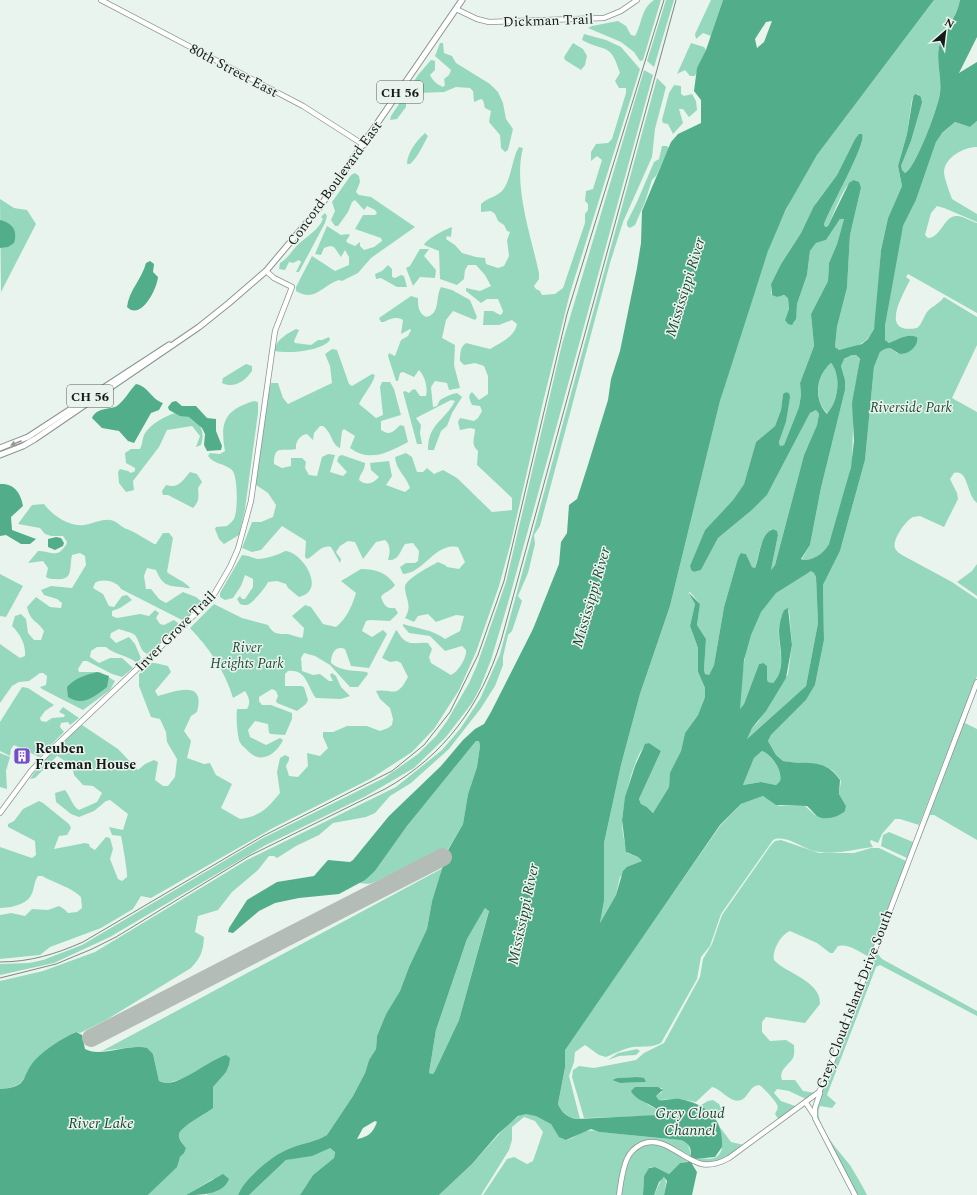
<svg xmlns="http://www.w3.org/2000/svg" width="977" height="1195" font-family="Spectral,serif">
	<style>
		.green { fill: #96d8bd; fill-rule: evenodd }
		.water { fill: #52ad8b; fill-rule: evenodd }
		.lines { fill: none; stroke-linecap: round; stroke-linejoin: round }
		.runway { stroke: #b4bcb8; stroke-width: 18 }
		.secondary-casing { stroke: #8c9591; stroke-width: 6 }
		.primary-casing { stroke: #8c9591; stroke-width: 7 }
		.secondary { stroke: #fff; stroke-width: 4.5 }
		.primary { stroke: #fff; stroke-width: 5 }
		.rail { stroke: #7e8582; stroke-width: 1 }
		.oneway { fill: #969897 }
		.labels { text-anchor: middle; stroke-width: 3; stroke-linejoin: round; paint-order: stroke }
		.shield { fill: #eaf4ef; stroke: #565b58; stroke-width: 1 }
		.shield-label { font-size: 13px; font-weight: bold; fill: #161a18 }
		.street-label { font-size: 14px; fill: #161a18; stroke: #eaf4ef }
		.park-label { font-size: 14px; font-style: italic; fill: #21493a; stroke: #eaf4ef }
		.poi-label { font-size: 14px; font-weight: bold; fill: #161a18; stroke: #eaf4ef; text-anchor: start }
		.water-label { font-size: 15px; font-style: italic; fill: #204839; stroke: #eaf4ef }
	</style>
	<rect width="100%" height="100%" fill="#eaf4ef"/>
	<g class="green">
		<path d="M654 0H661L643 60 640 61 634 52 621 42 588 28 592 26 618 21 626 26 631 35 635 36C643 22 640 10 654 0Z"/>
		<polygon points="666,0 674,0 654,67 647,61"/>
		<polygon points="711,0 723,0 711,36 703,33 696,39 695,34"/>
		<path d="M934 0H960C957 17 943 31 939 47 936 62 942 78 940 93 939 105 915 170 905 173L901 170V166L911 141 922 103V99L918 94 914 95 912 99 907 134 898 166 902 186 888 218 881 250 875 325C870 343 856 348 839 350L835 347 837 327 847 288 850 235 861 188 853 180C843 186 834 214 828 226L827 227 824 225C828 211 868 142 862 134L855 139 837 175 816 203 801 233 781 264 771 284V294L777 297 782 295 788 297 789 309 785 320 794 323 797 304 807 275 810 251 816 243 826 240 840 219H844L837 244 829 263 828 281 811 314 814 346 800 383 801 395 799 407 784 445 780 446 779 442 786 422 789 393 786 392 783 394 781 410 775 426 756 442 744 484 733 500 705 530 690 567 691 570 694 572 701 570 718 538 752 510 767 495 810 413 816 410 819 414 817 425 804 455 775 565 771 570 778 535 777 531 773 529H771L761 545 755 568 752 567 746 554 743 553 738 558 724 607 714 665 709 675 705 674 704 670 706 639 697 625 700 604 690 592 688 593 695 604 690 626 698 648V672L705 688V697L698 715 685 733 681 751 670 775 669 787 653 813 647 807 641 804 639 799 661 751 649 743C635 747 622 808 622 823 622 833 625 843 627 853L638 857 642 861 634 865 620 877 616 895 600 923 604 901V843L621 765 640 694 670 606 720 401 737 343 771 242 790 201 817 155Z"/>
		<path d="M584 34 606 40 621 47 640 69 570 293 543 402 511 542 499 586 476 652 459 690 434 729 412 752 372 778 273 828 151 898 141 896 133 909 101 928 50 947 40 955 0 959V915L11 913 25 916 32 909 48 910 59 906 64 909 68 913 77 912 82 908 81 897C71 887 54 883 42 876H38C33 883 35 890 30 897 25 905 9 908 0 908V847L32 858 36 855 35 841 8 827V824L14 821 23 809 39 801 43 803 69 824 71 828 67 835 59 836 54 849 85 843 89 844 90 847 95 850 106 837 110 838 113 849 110 859 118 879 122 881 127 877C128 874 122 840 121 836L112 835 109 827 123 830 128 814 110 800 106 801 94 811 79 817 71 814 56 802 55 793 65 790C70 796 73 807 79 810L97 802 102 793 93 786 83 785 74 775 72 765 57 756 35 778 30 779 45 757 82 725 118 749 138 770 145 764 154 760 158 762 155 780 163 786H168L175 777 177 759 167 742 166 732 160 719 151 717 139 686V674L150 663H155L168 666 171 672 155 691 158 696C176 691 206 679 197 712L191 716 184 731 191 741 187 758 204 764 210 763 216 775 232 784 221 808 240 819C260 816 267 809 280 793L277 772 280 758 285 755 289 757V760L286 766 289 776 298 777 308 766 307 753 320 756 328 748 323 737V732H333L347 726H367L380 731 388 728 392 725 393 719 390 708 380 699 376 691C393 688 396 700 408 677L401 663 397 661 390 662 382 658 396 630C399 632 399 635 402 638 409 646 419 642 428 643L432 649 429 657 431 663 451 675C458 672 467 658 466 650L462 646 445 651 430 636 409 633 403 626V624C416 628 434 630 445 639L460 631 464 616 456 615 436 622 428 614 418 616 414 622 405 618C413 604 405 599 405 587 405 579 431 566 438 562L445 565 447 567 459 569 465 562 458 547C435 542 424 573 403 574L400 567 406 563H415L418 561 419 551 413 543 405 544C400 551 399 561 388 560 390 553 391 545 385 540L376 542 363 559 355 542 348 541 340 546 336 552 341 559 340 563 331 547C321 544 316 555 307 559L305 557 306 541 282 526 261 550 252 552 242 548 252 522H261L273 517 276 505 268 493 256 485 259 453 269 391 271 383H278L283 398 288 404 332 383 330 366 325 354 332 349 337 350 349 384 352 386 372 374 375 375C372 386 364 393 359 404L376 418 383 415 380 387 382 382H390L394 389 401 415 381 421V430C390 436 393 432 400 425L404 426 408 442C389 452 371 463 350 448L355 436 344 429 342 431 340 448C331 444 333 434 323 426H320L314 433 313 440 307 434C300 435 295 442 296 449 282 452 274 444 274 464L282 468 291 466V458H302L306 462 305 468 309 475 317 476 322 457 328 454 335 455 330 472 343 476 347 472 337 461 339 456 342 455 365 463C365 471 360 473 359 480 366 486 373 484 379 477L371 470 370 463 389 461 392 476 386 485 405 492 410 488C406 476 396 470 395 457L406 453 412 457 417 472H423L427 468 434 474 443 470 457 478 492 512 512 510V498L477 465 478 451C470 444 475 438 475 429L470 428 460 430 458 422 460 418 474 421 478 418 482 411 480 406 472 405C470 400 467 396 472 392L479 400 488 394V376L484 366 475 363 464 365 460 361C460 354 460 347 466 343L490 349C501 343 515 336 517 324L512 320 499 325H483L484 311H493L500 315 502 314 503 311 498 299H487L481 303 466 291V288L480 291 491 286 485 275 476 265H468L465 270 464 279 457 285 440 279 439 251 424 245C426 239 446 229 452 227L451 237 447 236 446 239 455 245 462 253 476 257 485 258 486 264 498 268 504 266 509 256 507 240 510 232 507 231 504 225 498 221 495 214 491 211 481 212V204C487 198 496 197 502 191 512 179 512 157 519 147L523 148C513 185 531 236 539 273V279L534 286 536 289 540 291 542 295 555 294 563 288 585 223V214L588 210V204L585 201 586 191 593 189 602 160 597 156 591 161V152L596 144 608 143 612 139 626 93V88H619L615 81 620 73C610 42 607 53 582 40Z"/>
		<path d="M440 43H443L444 53 452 56 456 63 490 84 498 92 503 103 506 119 513 129 508 150 505 152 501 148 500 135 489 122 491 111 485 108 483 100 481 99 474 102 473 91 470 88 456 87 444 92 418 93 406 102V107L397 119 390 120 391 116 418 75 431 60 435 61V70L430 75C432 80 438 85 443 87L445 85 444 79 449 75 451 70 435 56Z"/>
		<polygon points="573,43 583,49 587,56 585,65 581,70 565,60 564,57"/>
		<polygon points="691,43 704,47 706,50 695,76 690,76 685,70 677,74"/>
		<polygon points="644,70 653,75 508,603 491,660 480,688 472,703 446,737 414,768 366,796 264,846 110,937 54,963 0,975 0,964 29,963 43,960 82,945 261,839 384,778 418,754 436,736 447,721 469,683 477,665 506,582 562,344"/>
		<path d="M657 78 666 87 655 129 652 157 623 222 610 263 540 526 534 535 535 544 528 573 518 596 522 601 512 631 508 635 503 657V665L495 686 481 708 449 749 411 783 390 796 375 813 366 817 333 823 319 835 296 846 277 858 274 856H269L258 870 232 892 218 910 198 916 195 932 204 937C203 952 201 957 191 968L106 1020 80 1033 75 1032C64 1040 50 1047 40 1056 21 1072 31 1087 0 1089V981L43 971 95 952 247 860 396 787 442 750 460 729 480 699 500 654Z"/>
		<polygon points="674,85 681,86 681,94 684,96 692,94 696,101 697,110 689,117 683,109 679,109 683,123 673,134 668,124 663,123 662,120 669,93"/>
		<path d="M977 121V147C964 147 945 157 944 172 944 178 950 193 952 199L977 214V222L944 208 937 206 931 213 925 235 928 238C942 237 944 214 958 216 965 217 971 221 977 223V313L908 274 906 277 910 280C902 296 879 335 917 328 922 324 923 318 927 312 932 306 939 304 944 297L977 317V345L952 398 977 412V503C966 495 969 469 954 473L950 479 957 493 958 499 944 527 920 516 913 517C906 520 892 540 895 548 896 551 899 553 902 555L952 582 977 599V676L919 825 900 819H895L882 834 878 843 871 840 870 842 873 847C854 849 834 856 814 851 802 848 785 834 773 840L721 914 710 946 701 957 697 979 661 1043C651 1048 644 1046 633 1047 623 1049 616 1053 606 1057L599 1055 585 1045 575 1052 574 1062 569 1076 580 1119C569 1119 563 1114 558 1104L565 1069 564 1054 566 1047 720 826 741 804 763 796 779 806H805L815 815 828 818 845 811 846 806 839 794 841 781C828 757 805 766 783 761L776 755 768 741 771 735 806 700 815 685 824 640 823 585 840 551 865 460 874 367 880 352 885 349 890 348 897 353 911 350 917 341V337C907 333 898 339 889 343L885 340V326L901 230 916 200 936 142 939 136 955 122 970 127Z"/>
		<path d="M425 133 428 136C423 145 418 157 410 164H407C407 153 417 140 425 133Z"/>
		<polygon points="662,146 667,146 669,148 656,176 652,180 645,202 635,225 630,228 627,226 627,222 637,202 654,162 659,159"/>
		<path d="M355 173 359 176 360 182 356 192 359 195 371 197 415 227 371 258 358 273 342 281 339 280C322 285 315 303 296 291V287L312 256 335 271 349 265V257L345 250 341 257 334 247 330 246 324 248 321 255 315 254 327 226 341 235 348 234 350 235 346 241 348 243 355 246 360 242V246L364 250 374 247 382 241 381 238 355 229 363 215H375L377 213 375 210 367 206 364 210 355 200 352 202 348 212 338 226H335L331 220 335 211 332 202 351 175Z"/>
		<polygon points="0,199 14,208 27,210 36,224 1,292"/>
		<path d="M325 213 327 216 325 223 299 272H296L301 262 299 260 293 263 289 262 285 270 279 269 280 263C289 258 293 248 302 241 309 235 319 229 323 219L321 217Z"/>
		<polygon points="420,249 429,249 424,256 436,270 435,278 420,277 413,286 406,268 410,266"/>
		<polygon points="388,265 392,269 392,277 395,278 401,275 404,276 407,287 397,287 381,278 376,279 375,274 382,271"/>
		<path d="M441 287 452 290 470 300 477 317 475 320 453 311 446 320 442 338 455 345 454 365 460 388 449 390 447 383 435 381 431 387 433 407 437 406 440 400C445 397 451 394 457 393L462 397 452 413 447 426 441 431 434 450H428C428 423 445 421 455 401L451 400 416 418 421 425 420 433 422 444H417L403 392 405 391 409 393 412 390 415 389 420 396H426C428 388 425 376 419 370L414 377 403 372 400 373 398 381H396L388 356 389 353 395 356 401 340 408 336 411 330 410 329 401 334 403 320C396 316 390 319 384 322H381L379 318 411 296 418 298C418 306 418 313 426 317 441 314 435 297 441 287Z"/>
		<path d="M296 329 299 330 294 341 295 343 311 345 318 340H322L329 337 330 340C322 351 288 354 275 351 274 341 288 333 296 329Z"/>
		<path d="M852 355H856L860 360 854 395 852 463 836 525 829 544C823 554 814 560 803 560L802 559 810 545 821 488 845 390V380L841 366 843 360Z"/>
		<path d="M831 363C843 377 837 401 828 414 813 400 816 376 831 363Z"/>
		<path d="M246 364 252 366V371C245 381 234 389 222 383L223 378Z"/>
		<path d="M254 401 258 402V413L245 509 239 535 224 544 219 539 215 529 216 527 227 526C229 524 232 522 234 519 238 511 238 476 232 470 224 463 215 465 208 456L210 453 220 454 225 451C220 423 224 410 254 401Z"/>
		<path d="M175 413C180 416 186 415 191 418 202 424 205 434 201 445L196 447 200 436 192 426 167 430 159 447 133 481 134 490 126 492 119 483 118 472 120 469 128 471 131 473 135 471V468L126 463 125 453 131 449H140C143 443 142 438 145 433 151 424 165 416 175 413Z"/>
		<path d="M190 472 197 474 202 482 198 488C199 497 199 502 193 508L168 495H163L162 491 166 485C179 489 183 480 190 472Z"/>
		<path d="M44 504C52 515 69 527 84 525 94 524 103 517 114 521 119 523 122 528 127 529 138 534 144 538 154 544H156L163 533H169L173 538 167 572C173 577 186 582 190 588 186 589 185 587 181 587 166 586 162 584 156 570L147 568 144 576 146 589H151L159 599 166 603 183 592 196 597 202 602 200 607 184 621 121 589C117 581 102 578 95 583L93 588 103 594 109 606 114 607 122 596 127 595 132 600 120 608 112 611V616L117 618 140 614 149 616 155 610 159 613 156 618 160 624 164 625 174 620 178 623V626L147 654C139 650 140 641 135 635 131 632 124 631 119 629L111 633 110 637 116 643 129 637 135 644 141 658 137 663C127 655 115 655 106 647H97L91 651 90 657 99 663 110 658H122L133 668 122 677 112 674 87 661H83L78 669 79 672H100L115 681 110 690 83 710 42 689 40 687 46 685 47 676 43 673H40L29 681 19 682 12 686 0 703V644L20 658 25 656C26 644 20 634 12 626L15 616 21 614 26 619 28 633 34 640H41L44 631C37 620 31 623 27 607L36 597 50 607 61 608 62 603 57 599 44 595 41 590 51 586 72 588 86 565 85 556 80 553 72 555C69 569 74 581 55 579 51 579 50 579 46 577L48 568 43 561 28 563 38 551C50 550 56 560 66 545L67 542 63 536H51L45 534 40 528 18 524 32 505Z"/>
		<path d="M285 551C303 552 327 591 299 597L288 588 286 584 277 581 268 582C267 586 252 604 247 605 245 605 242 605 240 604L237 599 240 596 242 599H245L253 587V579L245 575 241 586 233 598 225 600 220 597V593L242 555C248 555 252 558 258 559 265 559 278 555 285 551Z"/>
		<polygon points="977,564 977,596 957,582 972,571"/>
		<path d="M361 569C376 569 386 572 395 585 391 591 384 592 381 597 384 605 386 609 395 608L398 613 390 621 370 620 366 621 362 631 372 637 383 630 387 634 369 668 351 666 345 649C335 645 331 654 331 663 342 672 355 670 367 672L368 674 358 687H350L330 665 315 656 304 653 301 658 302 671 313 675 320 674 329 681H333L330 675 332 673 336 676 341 687 350 696 341 699 316 698C307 687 307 669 288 671L285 674V686H301L304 687 308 700 306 704 297 711 277 703 276 701 278 696 276 691 272 689 259 697V701L262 705H271L292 713V719L285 735 271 734 269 733 268 724 255 721 248 730 250 737 266 745 280 738 283 740C276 755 260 765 247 750 244 747 240 744 239 740 237 731 236 719 237 709H247C251 703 249 697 245 691L233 698C225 671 209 648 190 628L214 604 242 618 268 625C274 635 278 634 288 634 292 635 297 637 302 638L303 636 304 628 292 616 305 605 311 607 323 624 336 627C347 618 352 606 356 593L341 581Z"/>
		<path d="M811 571 814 572 816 577 818 623 806 686 746 740 752 728 758 722 788 674 792 645 789 610 785 609C782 614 780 621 779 627 777 644 788 668 773 683L768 682 762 663 759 664 744 704 740 709 739 706C743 669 745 624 772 596 782 586 799 577 811 571Z"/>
		<polygon points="0,574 23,586 6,617 0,616"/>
		<path d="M977 686 965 723 977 729V840L934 815H930L902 884 877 953 882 959 977 1011V1016L880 965 876 967 827 1095 836 1103 832 1108 820 1106C812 1124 840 1152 850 1165 856 1175 862 1185 867 1195H856L819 1124 816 1115V1108Z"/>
		<polygon points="22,687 28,688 54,705 45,711 40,718 41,721 46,722 52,718 64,717 65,715 59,712 63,707 79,718 70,725 68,722 61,723 60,727 64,732 39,757 14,745 11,749 10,756 0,751 0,722"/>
		<polygon points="476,741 479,741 480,746 477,767 468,794 463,824 448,849 413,863 377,881 369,884 359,883 375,871 407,826"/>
		<path d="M762 751C771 754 783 772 780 781L776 785 761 782 743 785 754 758Z"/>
		<polygon points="0,753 10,757 6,771 7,789 0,787"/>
		<polygon points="889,832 913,842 907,858 881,846 883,835"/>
		<path d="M781 840 819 853H854L871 848H879L906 861 869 957C860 952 848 943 838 946L833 953H830L817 943 790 931C781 934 772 951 774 960 787 974 821 981 820 1004L805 1023 766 1017 762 1022V1032L770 1041 786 1040 794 1045C794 1049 795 1054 793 1058 789 1065 778 1070 782 1080H795L803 1091 816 1093 808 1100 789 1091 777 1089 774 1093 781 1101 798 1107 779 1120 775 1114C776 1111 779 1108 777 1105 776 1101 762 1086 759 1085 750 1086 749 1095 743 1099 732 1106 722 1089 712 1087L696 1102 680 1099 659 1100 656 1096 662 1092V1088L635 1087 633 1094 650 1106 658 1110 659 1114 652 1116 584 1118 572 1077 573 1070 579 1066 594 1068 636 1060 644 1053 664 1043 700 977 703 959 712 944 722 915 771 845 775 841ZM637 1077 645 1082 620 1083 612 1080 617 1078Z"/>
		<path d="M443 868 432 901 427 929 409 967 400 991 386 1014 377 1036 376 1049 369 1060 365 1073 353 1096 327 1135C316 1142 303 1143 291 1148 277 1152 243 1181 238 1195H206L224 1186 213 1179 186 1195H148L170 1173 186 1148C183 1144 178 1139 179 1133 181 1126 206 1114 213 1108V1087L229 1065 168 1083 159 1081 153 1054 133 1047 102 1051Z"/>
		<polygon points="485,908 489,910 459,1020 435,1071 433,1074 429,1073 436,1030 467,939"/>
		<polygon points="637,1049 640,1051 636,1055 619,1056 608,1060 618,1053"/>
		<polygon points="713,1100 719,1104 723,1111 722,1114 716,1118 701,1105 708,1101"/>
		<path d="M522 1114C532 1113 546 1117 552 1125 558 1133 557 1137 567 1140 581 1135 583 1127 599 1132L680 1140 688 1143 691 1156 659 1141H646L640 1143 632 1148 617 1195H483L507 1159 514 1157 527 1164 533 1161 543 1132 535 1121 524 1117 512 1127V1140L509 1150 481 1195H439L472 1164 509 1123Z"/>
		<path d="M719 1126 731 1142 744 1145C730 1155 713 1170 696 1159 702 1157 709 1160 714 1158 727 1153 721 1135 719 1126Z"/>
		<path d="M656 1144 666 1147 688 1162 680 1163 669 1174 655 1167H650L644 1176 643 1195H621C625 1174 627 1143 656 1144Z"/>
		<polygon points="330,1148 335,1151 334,1158 313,1175 300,1195 249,1195 286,1160"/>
		<polygon points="662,1178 665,1178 666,1183 664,1195 654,1195"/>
	</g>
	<g class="water">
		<path d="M723 0H934L817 155 786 209 768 251 720 401 670 606 640 694 621 765 604 843V901L600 923 616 895 623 871 627 867 642 861 638 857 626 852 622 820 625 797 635 766 645 744 649 743 661 751 639 799 641 804 647 807 653 813 669 787 670 773 681 751 685 733 698 715 705 697V688L698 672V648L690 626 695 604 688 592 700 604 697 625 706 639 704 670 705 674 709 675 714 665 724 607 738 558 741 553 746 554 752 567 755 568C760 556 760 534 773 529L777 531 778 535 771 570 775 565 804 455 817 425 819 414 816 410 810 413 767 495 752 510 718 538 701 570 694 572 691 570 690 566 705 530 733 500 744 484 756 442 775 426 781 410 783 394 786 392 789 393 790 397 786 422 779 442 780 446 784 445 799 407 801 395 800 383 814 346 811 314 828 281 829 263 837 244 844 219H840L826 240 816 243 810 251 807 275 797 304 796 319 792 325 788 324 785 320 789 309 788 298 784 295 777 297 772 295 771 284 781 264 801 233 814 206 837 175 855 139 859 134H862C868 142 828 211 824 225L826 227 828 226 849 183 853 180 859 182 861 188 850 235 847 288 837 327 835 347 839 350 862 344 868 339 874 329 881 250 888 218 902 186 898 166 907 134 913 97 915 94C921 95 922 98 922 103L911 141 901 166 902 170 905 173C915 170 939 105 940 93 942 78 936 62 939 47 943 31 957 18 960 0H977V37L959 73 977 62V121L970 127 955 122 942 133 936 142 916 200 903 226 885 326V340L889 343C898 339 907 333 917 337 919 345 910 354 901 354 897 353 894 350 890 348L885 349 880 352 874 367 865 460 840 551 823 585 824 640 815 685 806 700 771 735 768 741 776 755 783 761C806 766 824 756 840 780L839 794 846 806 845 811C839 817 825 821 817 816 813 813 811 809 807 806L776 805 763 796 741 804 720 825 565 1050V1068L558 1104C562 1113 568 1118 577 1119L658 1115 660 1113C655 1104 636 1102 631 1091L635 1087H658L663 1090 656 1096 659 1100C666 1101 673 1098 680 1099 706 1104 724 1118 722 1147L715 1157 695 1159 692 1164 697 1172 692 1195H664L667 1181 664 1177 659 1182 654 1195H643L644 1176 649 1168 655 1167 669 1174 680 1163 688 1162C693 1153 692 1143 680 1140L599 1132 591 1129 566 1140 559 1137 551 1124 536 1116 526 1114 518 1116 498 1134 472 1164 439 1195H300L313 1175 334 1158 335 1152 330 1148 312 1156 286 1160 249 1195H238C244 1179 275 1153 291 1148 303 1143 316 1142 327 1135L353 1096 365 1073 369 1060 376 1049 377 1036 386 1014 400 991 409 967 427 929 432 901 448 850 463 824 468 794 477 767 480 746 479 741H476L407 826 375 871 365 880 339 894 299 898 275 903 259 911 233 933 228 932 229 928 247 900 277 882 314 876 328 860 350 862 353 860 389 816 441 766 463 740 475 729 484 724 491 712 533 629 559 564 561 542 567 533 569 505 577 499 587 468 608 400 611 379 620 351 637 268 641 243 642 211 671 142 678 134 701 123V100L694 91 697 68 706 50ZM772 21 764 42 757 48 755 39 766 22ZM852 355H856L860 359 852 403 854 441 851 467 829 544C823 554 814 560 803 560L801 559 810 545 821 488 845 390V380L841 366 844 359ZM831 363C842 376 838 402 827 414 813 399 816 376 831 363ZM811 571 814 573 816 577 818 623 806 686 747 739 752 728 766 711 786 678 792 645 788 608 784 610C781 617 779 624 779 631 779 647 787 669 773 683L768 682 767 679V666L763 663 759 664 744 704 740 709 744 660 751 635 761 612 776 593ZM762 751C771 754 783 771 780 781L776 785 761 782 743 785 754 758ZM485 908 489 911 459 1020 435 1071 433 1074 429 1073 436 1030 467 939ZM375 1121 377 1122C373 1133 368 1137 357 1139L363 1128Z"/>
		<path d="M0 220C12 223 18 230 14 243L8 247 0 248Z"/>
		<path d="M150 261 154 264 153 272 158 277C157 289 141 321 127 307 129 290 142 279 146 263Z"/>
		<path d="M136 384C148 386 151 399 163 403L159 410 151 413 134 443 128 441 119 431 102 428 92 418C97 407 109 410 117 406 124 401 130 390 136 384Z"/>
		<polygon points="176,401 182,406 196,406 207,418 216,419 216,431 222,446 221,450 207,451 204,445 205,434 202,428 189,417 180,416 169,410 168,407 172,402"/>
		<path d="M0 484C14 483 21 493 23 506L11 517 12 530 36 539 30 544H21L6 535 0 536Z"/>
		<polygon points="56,537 61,538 64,543 63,546 55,550 48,547 48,539"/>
		<path d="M97 672 109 676 107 687C95 696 83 707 68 697L67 687C75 678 86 675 97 672Z"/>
		<path d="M76 1032 82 1035 85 1049C100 1058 129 1043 147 1048L153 1054 159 1081C162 1082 166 1083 168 1083 184 1082 208 1061 226 1055L230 1058 229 1065 226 1072 213 1087V1108C206 1114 181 1126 179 1134 178 1139 183 1144 186 1148L184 1153 180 1157 177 1167 148 1195H0V1089C30 1087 20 1077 35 1060 44 1050 63 1038 76 1032Z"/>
		<polygon points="637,1077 644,1078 646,1082 620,1083 612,1080 617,1078"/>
		<path d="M223 1174 229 1179C223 1195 200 1195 186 1195Z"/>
	</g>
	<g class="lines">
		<polyline class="runway" points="91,1038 443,857"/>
		<g class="secondary-casing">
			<g id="secondary">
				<polyline points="101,0 303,106 364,145"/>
				<polyline points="456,9 477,19 489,22 604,18 621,11 637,0"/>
				<polyline points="0,813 31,771 48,753 212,598 230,567 238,549 251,501 275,331 292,287 274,278 266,271"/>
				<polyline points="820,1093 815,1108 815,1118 855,1195"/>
				<polyline points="806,1103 814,1115"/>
				<path d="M619 1195C621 1183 622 1170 627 1159 630 1152 636 1147 642 1144 665 1135 682 1160 702 1164 712 1166 720 1163 729 1158L819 1092 826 1078 977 682"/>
			</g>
		</g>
		<g class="primary-casing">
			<g id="primary">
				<polyline points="0,448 28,437 169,345"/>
				<polyline points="0,455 23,446 35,439 199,327 229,303 266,271 319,208 462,0"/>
			</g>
		</g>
		<use href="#secondary" class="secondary"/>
		<use href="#primary" class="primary"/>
		<g class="rail">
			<path d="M0 962C30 962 56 954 83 942L263 836 392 771 424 745 450 712 478 655 504 581 567 314 664 0"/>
			<path d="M0 978 56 964 92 949 116 937 249 856 385 789C444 756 481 705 501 641L676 0"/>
		</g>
	</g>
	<defs><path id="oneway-solid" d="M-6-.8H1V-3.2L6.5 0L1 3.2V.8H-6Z"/></defs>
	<use class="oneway" href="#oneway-solid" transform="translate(16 443) rotate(158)"/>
	<defs>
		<g id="building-square" transform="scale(0.9)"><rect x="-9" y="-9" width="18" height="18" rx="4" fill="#754dc6" stroke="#eaf4ef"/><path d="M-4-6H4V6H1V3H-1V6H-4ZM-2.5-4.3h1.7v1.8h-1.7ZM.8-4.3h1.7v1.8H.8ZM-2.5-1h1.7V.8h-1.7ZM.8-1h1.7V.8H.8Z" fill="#fff"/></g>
	</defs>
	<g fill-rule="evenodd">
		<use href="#building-square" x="22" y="756"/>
	</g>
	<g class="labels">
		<g class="shield">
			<rect x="377" y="81" width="46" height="22" rx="3"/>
			<rect x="67" y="385" width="46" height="22" rx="3"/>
		</g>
		<g class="shield-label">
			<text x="400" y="97">CH 56</text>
			<text x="90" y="401">CH 56</text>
		</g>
		<g class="street-label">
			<text transform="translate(548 20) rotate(-2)" y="5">Dickman Trail</text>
			<text transform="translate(234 70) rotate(28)" y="5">80th Street East</text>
			<text transform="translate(334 183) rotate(-54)" y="5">Concord Boulevard East</text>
			<text transform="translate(175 631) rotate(-45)" y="5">Inver Grove Trail</text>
			<text transform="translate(854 999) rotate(-69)" y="5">Grey Cloud Island Drive South</text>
		</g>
		<g class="park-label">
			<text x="911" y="412">Riverside Park</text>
			<text x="247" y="652">River<tspan x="247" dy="16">Heights Park</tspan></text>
		</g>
		<g class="poi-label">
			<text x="35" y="753">Reuben<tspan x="35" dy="16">Freeman House</tspan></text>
		</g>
		<g class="water-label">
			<text transform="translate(685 287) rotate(-73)" y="5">Mississippi River</text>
			<text transform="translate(591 597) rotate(-74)" y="5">Mississippi River</text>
			<text transform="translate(523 914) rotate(-78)" y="5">Mississippi River</text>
			<text x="690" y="1118">Grey Cloud<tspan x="690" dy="17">Channel</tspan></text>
			<text x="101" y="1128">River Lake</text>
		</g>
	</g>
	<g transform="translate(945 32) rotate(28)" stroke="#eaf4ef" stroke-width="3" paint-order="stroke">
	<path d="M0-3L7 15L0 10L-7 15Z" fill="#161a18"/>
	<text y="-6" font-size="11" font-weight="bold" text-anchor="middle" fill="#161a18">N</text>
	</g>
</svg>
